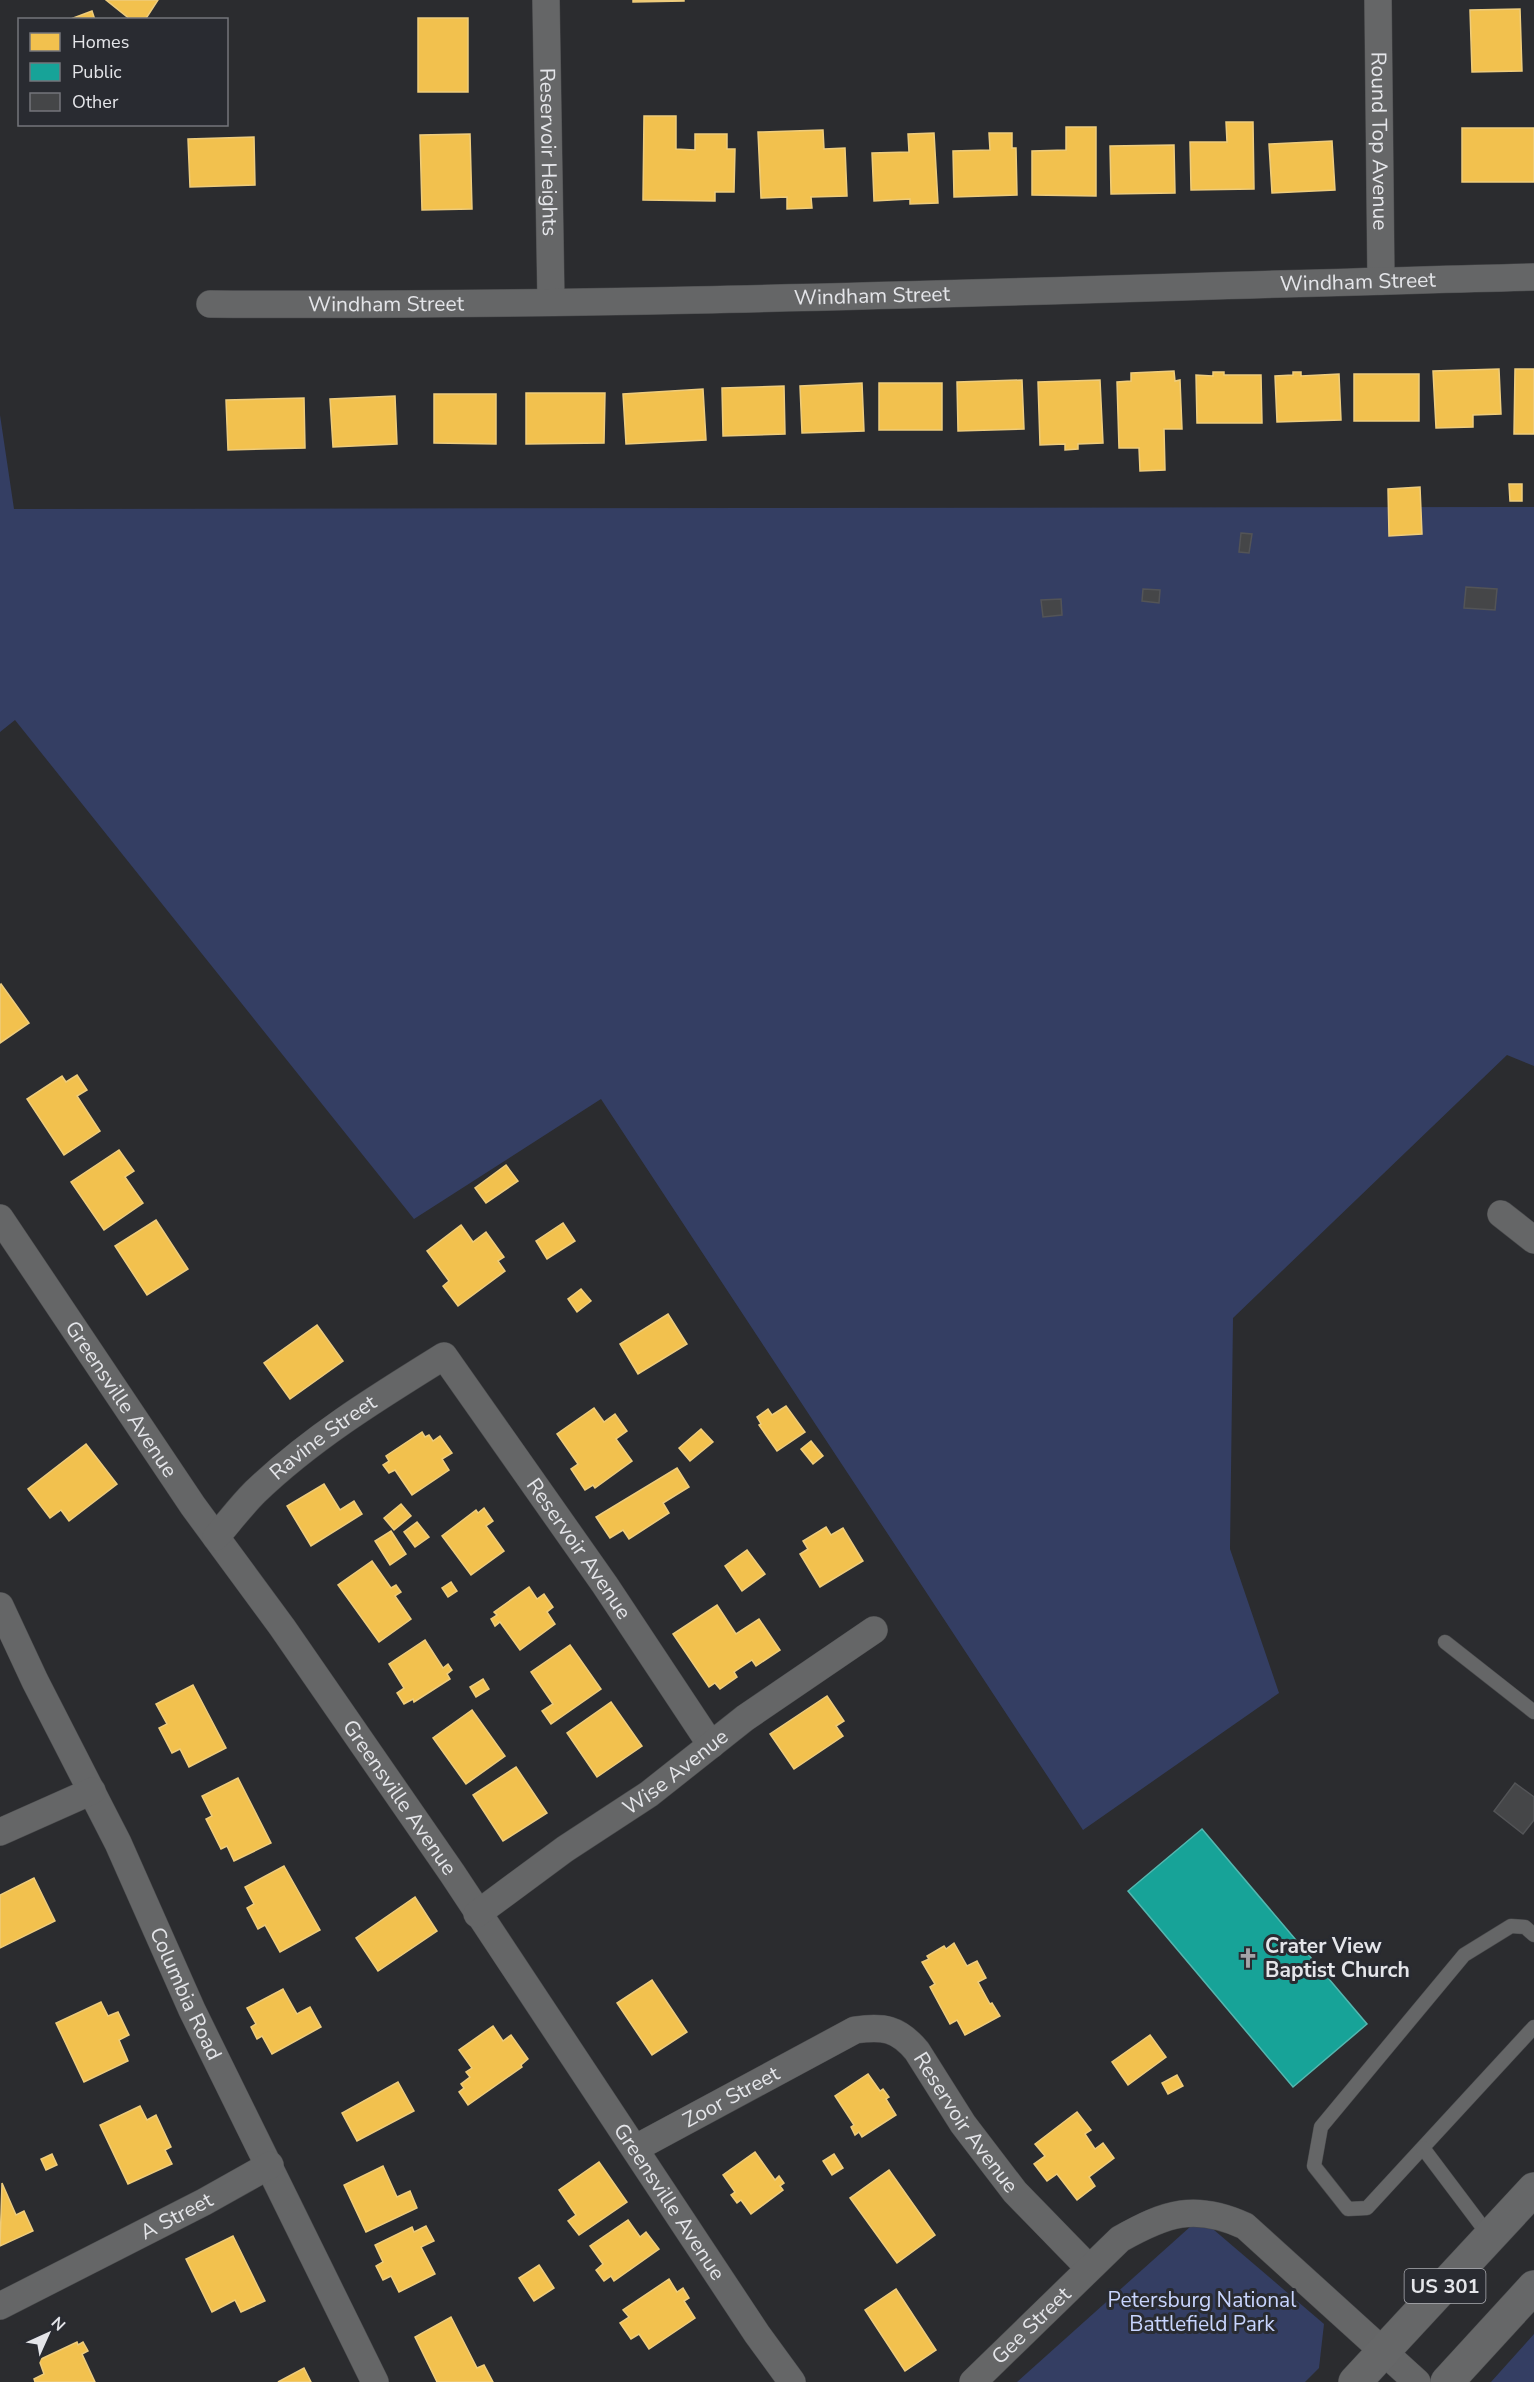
<svg xmlns="http://www.w3.org/2000/svg" width="1534" height="2382" font-family="'Nunito Sans',sans-serif">
	<style>
		.green { fill: #343e63 }
		.homes { fill: #f2c14e; stroke: #eecc7c; stroke-width: 1.5 }
		.public { fill: #17a398; stroke: #54b7b0; stroke-width: 1.5 }
		.building { fill: #454648; stroke: #535457; stroke-width: 1.5 }
		.lines { fill: none; stroke-linecap: round; stroke-linejoin: round }
		.lane-casing { stroke: #494a4c; stroke-width: 15 }
		.street-casing { stroke: #494a4c; stroke-width: 28 }
		.primary-casing { stroke: #494a4c; stroke-width: 34 }
		.lane { stroke: #656667; stroke-width: 14 }
		.street { stroke: #656667; stroke-width: 27 }
		.primary { stroke: #666768; stroke-width: 33 }
		.labels { text-anchor: middle; stroke-width: 6; stroke-linejoin: round; paint-order: stroke }
		.shield { fill: #292b31; stroke: #acadb2; stroke-width: 1.5 }
		.shield-label { font-size: 20px; font-weight: bold; fill: #e4e5e9 }
		.street-label { font-size: 21px; fill: #e4e5e9; stroke: #292b31 }
		.poi-label { font-size: 21px; font-weight: bold; fill: #e4e5e9; stroke: #292b31; text-anchor: start }
		.park-label { font-size: 21px; fill: #c8d5fe; stroke: #292b31 }
	</style>
	<rect width="100%" height="100%" fill="#2b2c2f"/>
	<g class="green">
		<polygon points="0,415 14,509 1534,507 1534,1066 1507,1055 1233,1318 1230,1549 1279,1693 1083,1830 601,1099 414,1219 15,720 0,732"/>
		<polygon points="1200,2218 1324,2324 1319,2368 1305,2382 1017,2382"/>
		<polygon points="1534,2334 1534,2382 1491,2382"/>
	</g>
	<g class="homes">
		<polygon points="106,0 158,0 145,20 131,20"/>
		<polygon points="633,0 684,0 684,1 633,2"/>
		<polygon points="1520,9 1522,71 1472,72 1470,10"/>
		<polygon points="92,11 95,20 68,20"/>
		<rect x="418" y="18" width="50" height="74"/>
		<polygon points="644,116 676,116 676,149 695,150 695,134 727,134 727,149 735,149 734,192 715,192 715,201 643,200"/>
		<polygon points="1226,122 1253,122 1254,189 1191,190 1190,142 1227,142"/>
		<polygon points="1066,127 1096,127 1096,196 1032,195 1032,151 1066,150"/>
		<rect x="1462" y="128" width="72" height="54"/>
		<polygon points="823,130 824,149 845,148 847,196 811,197 812,208 787,209 787,197 761,198 758,132"/>
		<polygon points="934,133 938,203 910,204 910,199 874,201 872,153 909,152 908,134"/>
		<polygon points="989,133 1012,133 1012,148 1016,148 1017,195 954,197 953,151 990,150"/>
		<polygon points="470,134 472,209 422,210 420,135"/>
		<polygon points="254,137 255,185 190,187 188,139"/>
		<polygon points="1332,141 1335,190 1272,193 1269,144"/>
		<polygon points="1174,145 1175,193 1111,194 1110,146"/>
		<polygon points="1499,369 1501,414 1473,415 1473,427 1436,428 1433,371"/>
		<polygon points="1515,369 1534,369 1534,434 1514,434"/>
		<polygon points="1174,371 1175,381 1180,380 1182,429 1164,429 1165,470 1140,471 1139,448 1119,448 1117,382 1131,381 1131,373"/>
		<polygon points="1213,372 1224,372 1224,375 1261,375 1262,423 1197,423 1196,375 1213,376"/>
		<polygon points="1293,372 1301,372 1301,376 1339,374 1341,420 1277,422 1275,376 1293,375"/>
		<rect x="1354" y="374" width="65" height="47"/>
		<polygon points="1022,380 1024,429 958,431 957,382"/>
		<polygon points="1100,380 1103,443 1078,444 1078,449 1065,450 1065,444 1040,445 1038,382"/>
		<polygon points="862,383 864,431 802,433 800,386"/>
		<rect x="879" y="383" width="63" height="47"/>
		<polygon points="784,386 785,434 723,436 722,388"/>
		<polygon points="703,389 706,440 626,444 623,394"/>
		<polygon points="526,393 605,393 604,443 526,444"/>
		<polygon points="434,394 496,394 496,444 434,443"/>
		<polygon points="395,396 397,444 333,447 330,399"/>
		<polygon points="304,398 305,448 228,450 226,400"/>
		<polygon points="1509,484 1522,484 1522,501 1510,501"/>
		<polygon points="1420,487 1422,534 1389,536 1388,489"/>
		<polygon points="1,984 29,1023 0,1043 0,985"/>
		<polygon points="77,1075 87,1090 77,1096 100,1131 64,1155 27,1099 62,1076 66,1082"/>
		<polygon points="119,1150 134,1171 125,1177 143,1203 104,1230 71,1182"/>
		<polygon points="506,1165 518,1181 486,1203 475,1188"/>
		<polygon points="156,1220 188,1269 147,1295 115,1246"/>
		<polygon points="563,1223 575,1241 547,1259 536,1241"/>
		<polygon points="461,1225 473,1242 486,1232 504,1257 498,1261 505,1271 458,1306 443,1286 449,1281 427,1251"/>
		<polygon points="581,1289 591,1301 577,1312 568,1299"/>
		<polygon points="668,1314 687,1344 638,1374 620,1344"/>
		<polygon points="317,1325 343,1361 290,1399 264,1363"/>
		<polygon points="786,1406 805,1432 777,1451 759,1425 761,1424 757,1417 768,1409 772,1415"/>
		<polygon points="594,1408 604,1422 615,1414 627,1431 616,1439 632,1461 595,1488 593,1485 585,1490 571,1469 578,1464 557,1434"/>
		<polygon points="701,1429 713,1442 690,1461 679,1448"/>
		<polygon points="422,1432 425,1437 429,1435 433,1441 440,1436 452,1453 442,1459 449,1470 412,1495 395,1470 389,1473 383,1465 389,1461 386,1456"/>
		<polygon points="811,1441 823,1456 813,1464 801,1449"/>
		<polygon points="86,1444 117,1484 69,1521 61,1510 50,1518 28,1489"/>
		<polygon points="677,1468 689,1487 663,1503 669,1513 629,1539 623,1530 610,1538 596,1517"/>
		<polygon points="324,1484 340,1510 354,1501 362,1514 311,1546 287,1506"/>
		<polygon points="401,1504 411,1516 394,1530 384,1518"/>
		<polygon points="484,1508 493,1521 486,1526 504,1551 471,1575 442,1536 476,1510 478,1513"/>
		<polygon points="417,1522 429,1537 415,1547 404,1532"/>
		<polygon points="826,1527 831,1535 843,1528 863,1561 820,1587 800,1554 808,1549 803,1541"/>
		<polygon points="391,1531 406,1554 390,1565 375,1541"/>
		<polygon points="747,1550 765,1574 742,1591 725,1566"/>
		<polygon points="372,1561 391,1588 396,1585 401,1592 395,1596 411,1619 379,1642 338,1585"/>
		<polygon points="451,1582 457,1591 448,1597 442,1588"/>
		<polygon points="529,1587 537,1599 544,1594 553,1607 547,1612 555,1624 520,1650 500,1622 495,1626 491,1619 497,1615 494,1612"/>
		<polygon points="717,1605 736,1634 759,1619 780,1650 756,1666 752,1660 734,1672 737,1677 720,1689 715,1683 709,1687 673,1634"/>
		<polygon points="425,1640 443,1668 448,1664 452,1670 447,1674 450,1679 414,1702 413,1699 404,1704 397,1693 404,1688 389,1664"/>
		<polygon points="570,1645 601,1689 551,1724 542,1711 553,1704 531,1672"/>
		<polygon points="483,1679 489,1689 476,1697 470,1687"/>
		<polygon points="193,1685 226,1748 189,1767 180,1749 172,1753 159,1728 167,1724 156,1704"/>
		<polygon points="827,1696 844,1721 836,1726 843,1736 794,1769 770,1734"/>
		<polygon points="611,1702 642,1746 597,1777 567,1733"/>
		<polygon points="472,1710 505,1756 466,1784 433,1738"/>
		<polygon points="516,1767 547,1813 503,1841 473,1795"/>
		<polygon points="238,1778 271,1843 234,1861 227,1846 221,1849 206,1819 212,1816 202,1796"/>
		<polygon points="284,1866 320,1930 280,1952 265,1925 258,1929 247,1908 254,1904 245,1887"/>
		<polygon points="34,1878 55,1921 0,1948 0,1895"/>
		<polygon points="415,1897 437,1931 378,1971 356,1938"/>
		<polygon points="954,1943 967,1966 977,1961 986,1978 978,1982 990,2004 992,2003 1000,2016 965,2035 957,2020 950,2024 930,1987 935,1984 922,1962 929,1959 927,1956 944,1946 946,1949"/>
		<polygon points="652,1980 687,2032 652,2055 617,2003"/>
		<polygon points="283,1989 297,2014 310,2007 321,2027 272,2054 262,2036 257,2039 251,2027 256,2024 247,2008"/>
		<polygon points="101,2002 108,2016 118,2012 129,2035 119,2040 128,2061 84,2082 56,2023"/>
		<polygon points="493,2026 503,2041 511,2035 528,2059 521,2065 522,2067 468,2105 459,2092 464,2088 461,2084 470,2077 466,2072 472,2068 459,2050"/>
		<polygon points="1150,2035 1166,2057 1128,2085 1112,2062"/>
		<polygon points="868,2074 880,2091 883,2089 889,2097 886,2099 896,2115 862,2137 859,2132 855,2135 851,2127 854,2125 835,2096"/>
		<polygon points="1177,2075 1183,2086 1168,2094 1162,2083"/>
		<polygon points="398,2082 414,2111 357,2141 342,2113"/>
		<polygon points="140,2106 147,2120 156,2115 171,2147 165,2150 172,2164 128,2184 100,2125"/>
		<polygon points="1077,2112 1091,2130 1085,2134 1095,2149 1103,2143 1114,2158 1089,2177 1095,2186 1077,2200 1057,2174 1047,2181 1034,2164 1045,2156 1035,2144"/>
		<polygon points="755,2152 775,2180 779,2176 784,2183 780,2186 783,2190 751,2214 741,2200 737,2203 731,2195 735,2192 723,2175"/>
		<polygon points="52,2154 57,2165 46,2170 41,2159"/>
		<polygon points="834,2154 843,2168 832,2175 823,2161"/>
		<polygon points="599,2162 627,2202 579,2235 568,2221 576,2215 559,2190"/>
		<polygon points="383,2166 397,2197 410,2191 417,2208 366,2232 344,2185"/>
		<polygon points="889,2170 935,2235 897,2263 850,2198"/>
		<polygon points="2,2183 16,2215 24,2211 33,2231 0,2246"/>
		<polygon points="628,2220 640,2237 646,2232 659,2249 614,2281 611,2276 604,2281 596,2270 603,2264 590,2246"/>
		<polygon points="426,2226 434,2241 421,2247 435,2274 399,2292 391,2276 383,2280 376,2266 383,2262 375,2245 412,2227 414,2232"/>
		<polygon points="233,2236 265,2301 241,2312 235,2300 212,2312 186,2259"/>
		<polygon points="539,2265 554,2288 534,2301 519,2278"/>
		<polygon points="669,2279 677,2292 683,2288 689,2298 684,2301 695,2318 649,2349 639,2334 631,2339 620,2323 629,2317 623,2310"/>
		<polygon points="896,2289 936,2350 905,2371 865,2310"/>
		<polygon points="451,2317 477,2368 484,2365 493,2382 437,2382 415,2337"/>
		<polygon points="77,2342 78,2345 83,2342 88,2351 82,2354 95,2382 35,2382 34,2379 44,2374 39,2360"/>
		<polygon points="304,2368 311,2382 278,2382"/>
	</g>
	<polygon class="public" points="1202,1829 1367,2024 1293,2087 1128,1891"/>
	<g class="building">
		<polygon points="1241,533 1252,534 1249,553 1239,552"/>
		<polygon points="1466,587 1497,589 1495,610 1464,608"/>
		<polygon points="1143,589 1160,590 1159,603 1142,601"/>
		<polygon points="1061,599 1062,615 1043,617 1041,600"/>
		<polygon points="1515,1783 1534,1797 1534,1820 1523,1834 1494,1811"/>
	</g>
	<g class="lines">
		<g class="lane-casing">
			<g id="lane">
				<polyline points="1445,1642 1534,1712"/>
				<polyline points="1534,1935 1525,1927 1511,1926 1464,1955 1321,2127 1314,2166 1348,2209 1367,2208 1534,2027"/>
				<polyline points="1423,2148 1490,2237"/>
			</g>
		</g>
		<g class="street-casing">
			<g id="street">
				<path id="s1" d="M546 0 551 302"/>
				<path id="s2" d="M1378 0 1381 281"/>
				<path id="s3" d="M210 304C652 307 1093 288 1534 277"/>
				<polyline points="1501,1214 1534,1240"/>
				<path id="s4" d="M0 1218 193 1506 282 1627 452 1873 757 2334 792 2382"/>
				<path id="s5" d="M216 1537C229 1522 241 1506 255 1492 311 1438 378 1397 444 1356L605 1585 711 1745"/>
				<path id="s6" d="M0 1606 35 1681 118 1843 192 2010 375 2382"/>
				<polyline points="0,1832 92,1791"/>
				<path id="s7" d="M477 1914 565 1849 649 1794 745 1718 874 1630"/>
				<path id="s8" d="M636 2148 855 2030C883 2026 898 2028 917 2051L963 2124 1015 2192 1089 2268"/>
				<path id="s9" d="M0 2306 204 2202 270 2165"/>
				<path id="s10" d="M973 2382 1120 2239C1166 2213 1195 2203 1245 2226L1417 2382"/>
			</g>
		</g>
		<g class="primary-casing">
			<g id="primary">
				<polyline points="1355,2382 1534,2189"/>
				<polyline points="1447,2382 1534,2287"/>
			</g>
		</g>
		<use href="#lane" class="lane"/>
		<use href="#street" class="street"/>
		<use href="#primary" class="primary"/>
	</g>
	<defs>
		<g id="church-bare" transform="scale(1.62)"><path d="M-1.2-6h2.4v3.5h3.3v2.4h-3.3V6h-2.4V-.1h-3.3v-2.4h3.3Z" fill="#a3a4a8" stroke="#292b31" stroke-width="2.5" paint-order="stroke"/></g>
	</defs>
	<g fill-rule="evenodd">
		<use href="#church-bare" x="1248" y="1958"/>
	</g>
	<g class="labels">
		<rect class="shield" x="1404.5" y="2269" width="81" height="34" rx="4.5"/>
		<g class="shield-label">
			<text x="1445" y="2293">US 301</text>
		</g>
		<g class="street-label">
			<text dy="7" stroke="none"><textPath href="#s2" startOffset="141">Round Top Avenue</textPath></text>
			<text dy="7" stroke="none"><textPath href="#s1" startOffset="152">Reservoir Heights</textPath></text>
			<text dy="7" stroke="none"><textPath href="#s3" startOffset="1148">Windham Street</textPath></text>
			<text dy="7" stroke="none"><textPath href="#s3" startOffset="662">Windham Street</textPath></text>
			<text dy="7" stroke="none"><textPath href="#s3" startOffset="176">Windham Street</textPath></text>
			<text dy="7" stroke="none"><textPath href="#s4" startOffset="218">Greensville Avenue</textPath></text>
			<text dy="7" stroke="none"><textPath href="#s5" startOffset="147">Ravine Street</textPath></text>
			<text dy="7" stroke="none"><textPath href="#s5" startOffset="528">Reservoir Avenue</textPath></text>
			<text dy="7" stroke="none"><textPath href="#s7" startOffset="244">Wise Avenue</textPath></text>
			<text dy="7" stroke="none"><textPath href="#s4" startOffset="704">Greensville Avenue</textPath></text>
			<text dy="7" stroke="none"><textPath href="#s6" startOffset="430">Columbia Road</textPath></text>
			<text dy="7" stroke="none"><textPath href="#s8" startOffset="108">Zoor Street</textPath></text>
			<text dy="7" stroke="none"><textPath href="#s8" startOffset="405">Reservoir Avenue</textPath></text>
			<text dy="7" stroke="none"><textPath href="#s4" startOffset="1190">Greensville Avenue</textPath></text>
			<text dy="7" stroke="none"><textPath href="#s9" startOffset="198">A Street</textPath></text>
			<text dy="7" stroke="none"><textPath href="#s10" startOffset="81">Gee Street</textPath></text>
		</g>
		<g class="poi-label">
			<text x="1265" y="1953">Crater View<tspan x="1265" dy="24">Baptist Church</tspan></text>
		</g>
		<g class="park-label">
			<text x="1202" y="2307">Petersburg National<tspan x="1202" dy="24">Battlefield Park</tspan></text>
		</g>
	</g>
	<rect x="18" y="18" width="210" height="108" fill="#292b31" stroke="#74757b" stroke-width="1.5"/>
	<rect x="30" y="33" width="30" height="18" fill="#f2c14e" stroke="#74757b" stroke-width="1.5"/>
	<text x="72" y="48" font-size="18" fill="#e4e5e9">Homes</text>
	<rect x="30" y="63" width="30" height="18" fill="#17a398" stroke="#74757b" stroke-width="1.5"/>
	<text x="72" y="78" font-size="18" fill="#e4e5e9">Public</text>
	<rect x="30" y="93" width="30" height="18" fill="#454648" stroke="#74757b" stroke-width="1.5"/>
	<text x="72" y="108" font-size="18" fill="#e4e5e9">Other</text>
	<g transform="translate(48 2334) rotate(45)" stroke="#292b31" stroke-width="4.5" paint-order="stroke">
	<path d="M0-4.5L10 22L0 15L-10 22Z" fill="#e4e5e9"/>
	<text y="-9" font-size="16" font-weight="bold" text-anchor="middle" fill="#e4e5e9">N</text>
	</g>
</svg>
